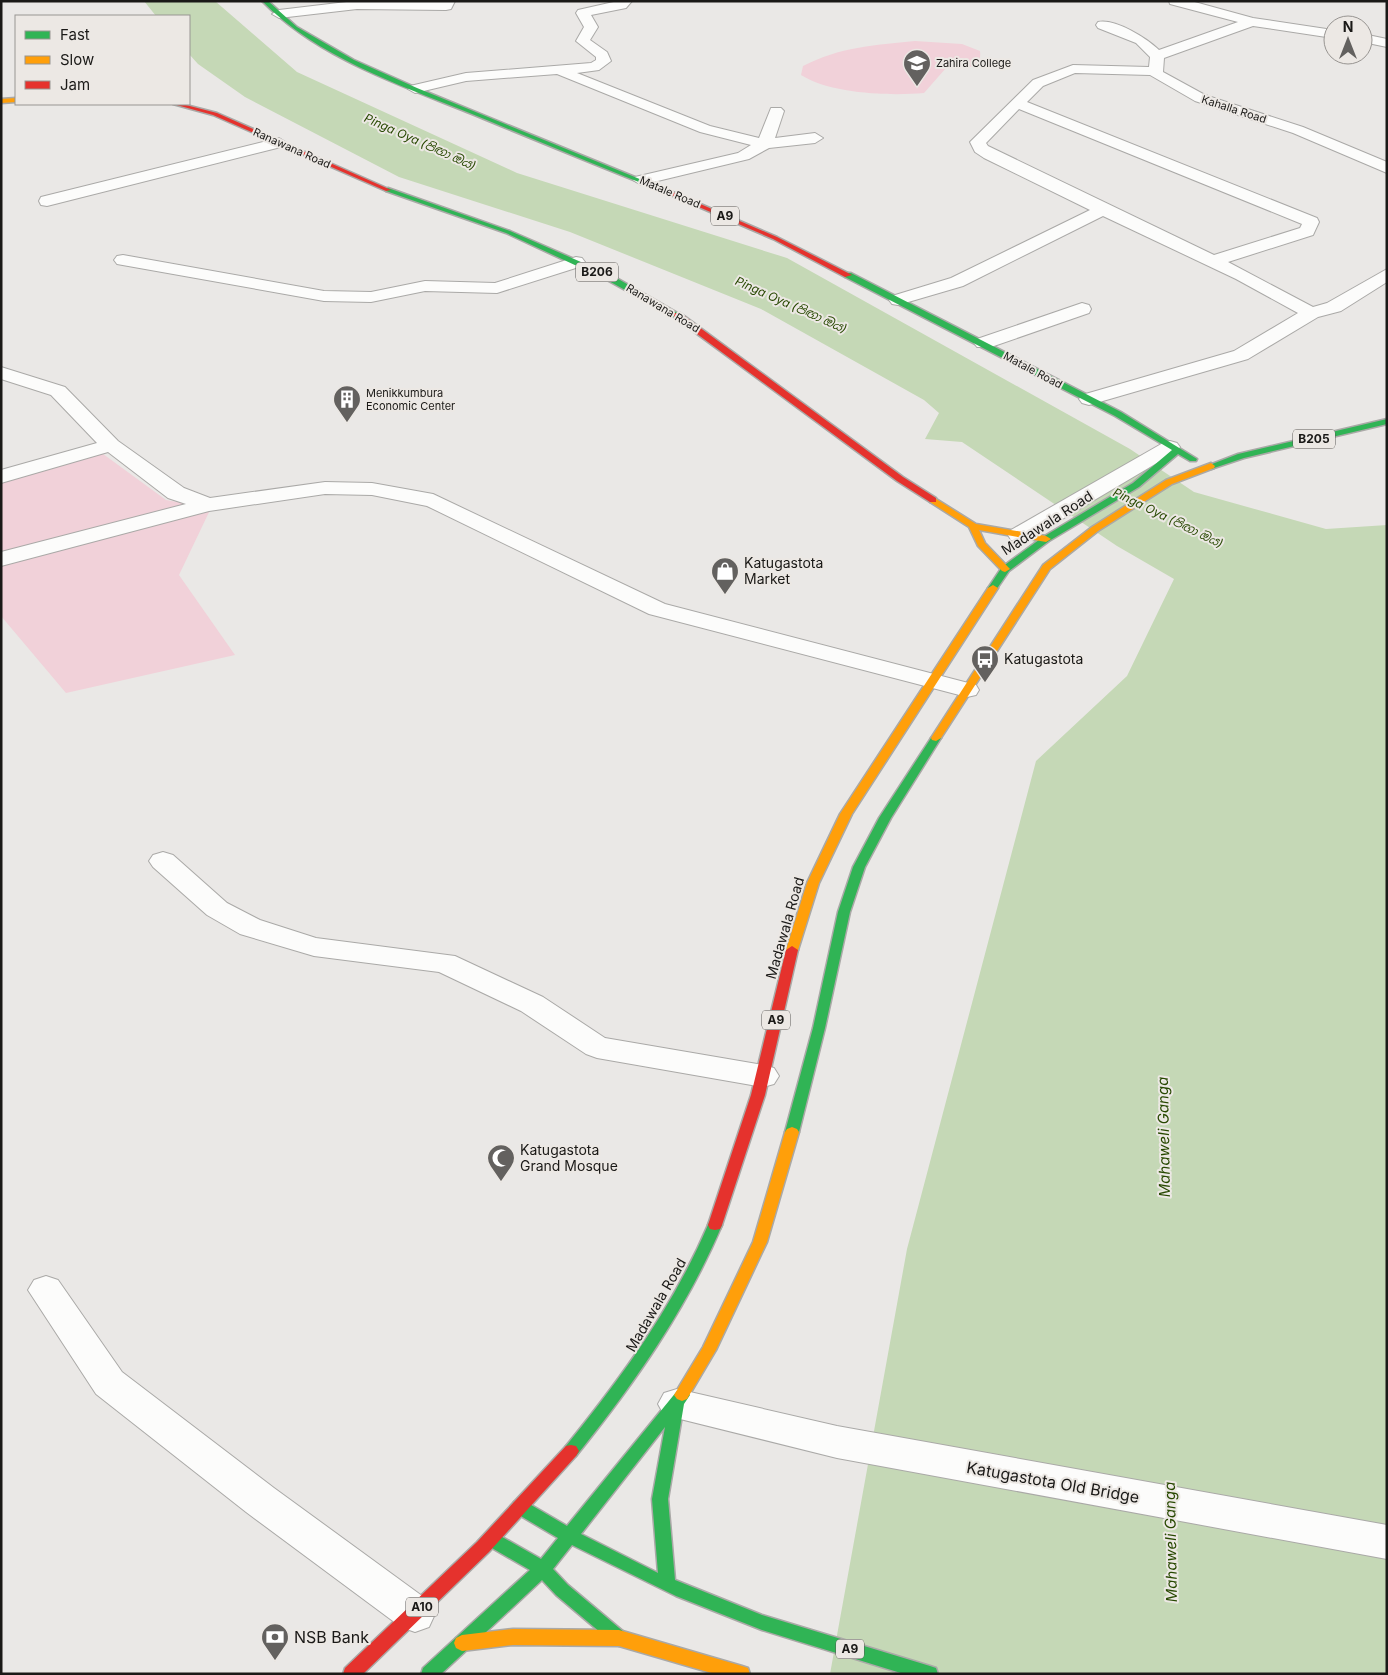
<svg xmlns="http://www.w3.org/2000/svg" width="1388" height="1675" font-family="Inter,'Noto Sans Sinhala',sans-serif">
	<style>
		.green { fill: #f1d1d9 }
		.water { fill: #c5d8b6 }
		.lines { fill: none; stroke-linecap: round; stroke-linejoin: round }
		.street-casing { stroke: #aaa9a7; stroke-width: 2 }
		.fast-casing { stroke: #aaa9a7; stroke-width: 3 }
		.slow-casing { stroke: #aaa9a7; stroke-width: 3 }
		.jam-casing { stroke: #aaa9a7; stroke-width: 3 }
		.street { fill: #fcfcfb; fill-rule: evenodd }
		.fast { fill: #30b455; fill-rule: evenodd }
		.slow { fill: #ff9f0a; fill-rule: evenodd }
		.jam { fill: #e5322d; fill-rule: evenodd }
		.labels { text-anchor: middle; stroke-width: 4; stroke-linejoin: round; paint-order: stroke }
		.far-poi-label { font-size: 11px; fill: #1a1917; stroke: #ece8e4; text-anchor: start }
		.far-street-label { font-size: 11px; fill: #1a1917; stroke: #ece8e4 }
		.far-water-label { font-size: 12px; font-style: italic; fill: #274800; stroke: #ece8e4 }
		.shield { fill: #ece8e4; stroke: #595754; stroke-width: 1 }
		.shield-label { font-size: 12px; font-weight: bold; fill: #1a1917 }
		.street-label { font-size: 14px; fill: #1a1917; stroke: #ece8e4 }
		.poi-label { font-size: 14px; fill: #1a1917; stroke: #ece8e4; text-anchor: start }
		.water-label { font-size: 15px; font-style: italic; fill: #274800; stroke: #ece8e4 }
		.near-street-label { font-size: 16px; fill: #1a1917; stroke: #ece8e4 }
		.near-poi-label { font-size: 16px; fill: #1a1917; stroke: #ece8e4; text-anchor: start }
	</style>
	<rect width="100%" height="100%" fill="#eae8e6"/>
	<g class="green">
		<path d="M915 41 962 44 980 51C983 71 960 68 946 68L924 93C890 96 831 94 801 75L803 66C840 47 874 45 915 41Z"/>
		<polygon points="99,451 166,500 211,508 179,575 235,655 66,693 1,616 1,479"/>
	</g>
	<polygon class="water" points="144,1 215,1 297,72 517,173 787,258 1130,449 1194,492 1326,529 1387,525 1387,1674 830,1674 907,1249 1036,761 1127,676 1174,579 1117,546 962,442 925,439 939,413 924,400 761,309 570,232 399,177 245,97 198,64 189,54 189,16 156,16"/>
	<g class="lines">
		<g class="street-casing">
			<g id="street">
				<polygon points="355,1 442,2 455,1 451,9 446,10 357,9 279,18 272,14 279,10"/>
				<polygon points="618,1 632,1 626,8 591,15 598,27 590,40 607,52 611,61 599,70 577,73 710,126 759,138 771,108 781,108 784,111 775,138 815,133 823,138 815,143 769,148 749,159 641,185 633,180 635,177 738,153 751,145 700,132 557,74 466,81 415,93 408,89 410,86 466,73 591,63 596,60 596,57 576,41 584,27 576,13 578,10"/>
				<path d="M1169 1H1191L1253 18 1333 30V38L1253 26 1164 58 1163 72 1205 95 1303 127 1387 162V173L1293 133 1195 101 1150 75 1075 73 1043 86 1027 102 1317 218 1319 222 1313 235 1228 262 1313 307 1327 303 1387 269V282L1341 311 1318 317 1248 359 1089 405 1082 403 1079 399 1082 395 1234 351 1298 313 1236 279 1103 216 963 286 898 305 892 304 889 300 892 296 951 278 1090 210 984 158 975 152 970 142 1033 80 1073 65 1149 67 1150 57 1136 43 1098 28 1096 25 1098 22C1115 18 1148 39 1159 50L1238 22 1170 4ZM1019 109 1302 224 1300 228 1214 255 988 146 986 143Z"/>
				<polygon points="1363,34 1387,39 1387,47 1363,42"/>
				<polygon points="279,138 287,143 285,146 47,206 41,205 39,201 41,197"/>
				<polygon points="123,255 324,291 371,292 425,281 495,283 576,257 582,258 585,262 582,266 497,293 425,291 371,302 324,301 117,264 114,260 117,256"/>
				<polygon points="1082,303 1089,305 1091,309 1089,313 991,347 977,347 974,343 977,339"/>
				<polygon points="1,367 65,387 118,441 184,488 210,498 325,482 372,483 433,494 665,604 976,685 979,690 976,695 967,697 649,614 427,506 372,495 325,494 209,511 1,566 1,552 186,504 168,498 108,452 1,483 1,470 97,443 51,395 1,379"/>
				<polygon points="1170,441 1177,443 1180,447 1177,451 1027,540 1019,542 1011,540 1008,535 1011,530 1163,443"/>
				<polygon points="163,852 173,855 227,903 260,920 316,938 455,956 543,997 605,1038 763,1065 774,1068 779,1076 774,1084 763,1087 597,1058 586,1054 521,1011 439,972 314,956 240,934 207,915 153,867 149,861 153,855"/>
				<polygon points="46,1276 58,1280 122,1372 274,1488 429,1601 435,1614 429,1627 415,1632 401,1627 246,1512 96,1394 28,1290 34,1280"/>
				<polygon points="677,1389 837,1426 1387,1525 1387,1559 837,1458 664,1415 658,1404 664,1393"/>
			</g>
		</g>
		<g class="fast-casing">
			<g id="fast">
				<path d="M262 1H268L297 27 354 60 417 88 669 191 664 192C598 166 533 139 467 112 397 84 317 57 262 1Z"/>
				<polygon points="388,188 510,231 613,276 681,315 674,317 607,280 506,233 386,191 386,189"/>
				<polygon points="845,273 851,273 1121,412 1197,459 1196,461 1190,461 1178,454 1139,487 1049,541 1009,571 996,590 990,590 988,588 1002,567 1043,537 1133,483 1172,450 1115,416 845,277"/>
				<polygon points="1387,419 1387,424 1244,458 1211,469 1207,466 1238,454"/>
				<polygon points="936,735 941,738 891,818 865,867 850,912 825,1028 799,1132 797,1135 787,1135 785,1132 813,1028 838,912 853,867 879,818 931,738"/>
				<path d="M715 1220 720 1221 722 1225C686 1310 634 1384 576 1456L571 1457 566 1456 563 1451 566 1446C622 1377 673 1307 708 1225L710 1221Z"/>
				<path d="M682 1389 687 1391 690 1395 684 1404 668 1499 675 1580 762 1615 930 1666 936 1668 938 1674H904L762 1630 676 1596 572 1545 553 1569 568 1585 625 1633 627 1638 625 1643 619 1646 613 1643 556 1595 542 1580 441 1674H421L423 1668 530 1570 485 1544 483 1539 485 1534 491 1532 497 1534 541 1559 558 1538 514 1512 512 1507 514 1502 520 1500 526 1502 567 1526 677 1391ZM665 1427 652 1499 658 1573 581 1534Z"/>
			</g>
		</g>
		<g class="slow-casing">
			<g id="slow">
				<polygon points="16,98 16,102 1,103 1,99"/>
				<polygon points="1211,463 1215,466 1214,468 1172,484 1098,531 1050,569 941,738 936,741 932,740 931,738 1043,565 1092,527 1166,480"/>
				<polygon points="933,497 976,524 1046,536 1051,539 1046,542 979,530 985,543 1010,569 1005,572 1002,571 978,546 969,527 930,502 929,500"/>
				<polygon points="993,585 998,588 852,814 819,883 798,950 796,953 788,953 786,950 807,883 840,814 988,588"/>
				<polygon points="792,1127 797,1129 799,1132 767,1242 716,1350 687,1399 682,1401 677,1399 674,1395 703,1347 753,1242 785,1132 787,1129"/>
				<polygon points="513,1629 619,1630 742,1666 748,1668 750,1674 715,1674 619,1646 513,1645 462,1651 456,1648 454,1643 456,1638 462,1635"/>
			</g>
		</g>
		<g class="jam-casing">
			<g id="jam">
				<polygon points="173,104 182,104 217,113 391,190 386,191 213,115"/>
				<polygon points="664,190 668,190 777,237 852,275 845,277 773,239 664,192"/>
				<polygon points="674,313 680,313 903,477 936,498 936,502 930,502 897,481 674,317"/>
				<polygon points="792,946 798,950 765,1095 722,1225 720,1229 715,1230 710,1229 708,1225 751,1095 786,950"/>
				<polygon points="571,1445 576,1446 579,1451 576,1456 489,1552 363,1674 343,1674 345,1668 477,1542 566,1446"/>
			</g>
		</g>
		<use href="#street" class="street"/>
		<use href="#fast" class="fast"/>
		<use href="#slow" class="slow"/>
		<use href="#jam" class="jam"/>
	</g>
	<defs>
		<g id="school-pin" transform="scale(1.4375)"><path d="M0 17L-7.5 6A9.5 9.5 0 1 1 7.5 6Z" fill="#63615f" stroke="#ece8e4"/><path d="M0-5L7-2L0 1L-7-2ZM-4 1L0 2.5L4 1V4Q0 6-4 4Z" fill="#fff"/></g>
		<g id="building-pin" transform="scale(1.4375)"><path d="M0 17L-7.5 6A9.5 9.5 0 1 1 7.5 6Z" fill="#63615f" stroke="#ece8e4"/><path d="M-4-6H4V6H1V3H-1V6H-4ZM-2.5-4.3h1.7v1.8h-1.7ZM.8-4.3h1.7v1.8H.8ZM-2.5-1h1.7V.8h-1.7ZM.8-1h1.7V.8H.8Z" fill="#fff"/></g>
		<g id="shop-pin" transform="scale(1.4375)"><path d="M0 17L-7.5 6A9.5 9.5 0 1 1 7.5 6Z" fill="#63615f" stroke="#ece8e4"/><path d="M-5-2.5h2.3a2.7 3.5 0 0 1 5.4 0H5L5.5 6h-11ZM-1.5-2.5h3a1.5 2.3 0 0 0-3 0Z" fill="#fff"/></g>
		<g id="bus-pin" transform="scale(1.4375)"><path d="M0 17L-7.5 6A9.5 9.5 0 1 1 7.5 6Z" fill="#63615f" stroke="#ece8e4"/><path d="M-5-6H5V4H4V6H2V4H-2V6H-4V4H-5ZM-3.5-4V0h7V-4ZM-3.5 1.2v1.5H-2V1.2ZM2 1.2v1.5H3.5V1.2Z" fill="#fff"/></g>
		<g id="mosque-pin" transform="scale(1.4375)"><path d="M0 17L-7.5 6A9.5 9.5 0 1 1 7.5 6Z" fill="#63615f" stroke="#ece8e4"/><path d="M3.5-4.9A6 6 0 1 0 3.5 4.9A5 5 0 1 1 3.5-4.9Z" fill="#fff"/></g>
		<g id="bank-pin" transform="scale(1.4375)"><path d="M0 17L-7.5 6A9.5 9.5 0 1 1 7.5 6Z" fill="#63615f" stroke="#ece8e4"/><path d="M-6-4H6V4H-6ZM0-2.3a2.3 2.3 0 1 0 0 4.6a2.3 2.3 0 1 0 0-4.6Z" fill="#fff"/></g>
	</defs>
	<g fill-rule="evenodd">
		<use href="#school-pin" x="917" y="63"/>
		<use href="#building-pin" x="347" y="399"/>
		<use href="#shop-pin" x="725" y="571"/>
		<use href="#bus-pin" x="985" y="659"/>
		<use href="#mosque-pin" x="501" y="1158"/>
		<use href="#bank-pin" x="275" y="1637"/>
	</g>
	<g class="labels">
		<g class="far-poi-label">
			<text x="936" y="67">Zahira College</text>
			<text x="366" y="397">Menikkumbura<tspan x="366" dy="13">Economic Center</tspan></text>
		</g>
		<g class="far-street-label">
			<text transform="translate(1234 109) rotate(18)" y="4">Kahalla Road</text>
			<text transform="translate(292 148) rotate(24)" y="4">Ranawana Road</text>
			<text transform="translate(670 192) rotate(23)" y="4">Matale Road</text>
			<text transform="translate(663 308) rotate(31)" y="4">Ranawana Road</text>
			<text transform="translate(1033 370) rotate(28)" y="4">Matale Road</text>
		</g>
		<g class="far-water-label">
			<text transform="translate(420 142) rotate(24)" y="4">Pinga Oya (පිඟා ඔය)</text>
			<text transform="translate(791 305) rotate(24)" y="4">Pinga Oya (පිඟා ඔය)</text>
			<text transform="translate(1168 518) rotate(26)" y="4">Pinga Oya (පිඟා ඔය)</text>
		</g>
		<g class="shield">
			<rect x="711" y="206.5" width="28" height="19" rx="4"/>
			<rect x="576" y="262.5" width="42" height="19" rx="4"/>
			<rect x="1293" y="429.5" width="42" height="19" rx="4"/>
			<rect x="762" y="1010.5" width="28" height="19" rx="4"/>
			<rect x="406" y="1597.5" width="32" height="19" rx="4"/>
			<rect x="836" y="1639.5" width="28" height="19" rx="4"/>
		</g>
		<g class="shield-label">
			<text x="725" y="220">A9</text>
			<text x="597" y="276">B206</text>
			<text x="1314" y="443">B205</text>
			<text x="776" y="1024">A9</text>
			<text x="422" y="1611">A10</text>
			<text x="850" y="1653">A9</text>
		</g>
		<g class="street-label">
			<text transform="translate(1047 523) rotate(-33)" y="5">Madawala Road</text>
			<text transform="translate(785 928) rotate(-74)" y="5">Madawala Road</text>
			<text transform="translate(656 1305) rotate(-60)" y="5">Madawala Road</text>
		</g>
		<g class="poi-label">
			<text x="744" y="568">Katugastota<tspan x="744" dy="16">Market</tspan></text>
			<text x="1004" y="664">Katugastota</text>
			<text x="520" y="1155">Katugastota<tspan x="520" dy="16">Grand Mosque</tspan></text>
		</g>
		<g class="water-label">
			<text transform="translate(1164 1137) rotate(-91)" y="5">Mahaweli Ganga</text>
			<text transform="translate(1171 1542) rotate(-91)" y="5">Mahaweli Ganga</text>
		</g>
		<g class="near-street-label">
			<text transform="translate(1053 1482) rotate(10)" y="6">Katugastota Old Bridge</text>
		</g>
		<g class="near-poi-label">
			<text x="294" y="1643">NSB Bank</text>
		</g>
	</g>
	<rect width="1388" height="1675" fill="none" stroke="#1a1917" stroke-width="5"/>
	<rect x="15" y="15" width="175" height="90" fill="#ece8e4" stroke="#989592"/>
	<rect x="25" y="31" width="25" height="8" fill="#30b455" stroke="#989592"/>
	<text x="60" y="40" font-size="15" fill="#1a1917">Fast</text>
	<rect x="25" y="56" width="25" height="8" fill="#ff9f0a" stroke="#989592"/>
	<text x="60" y="65" font-size="15" fill="#1a1917">Slow</text>
	<rect x="25" y="81" width="25" height="8" fill="#e5322d" stroke="#989592"/>
	<text x="60" y="90" font-size="15" fill="#1a1917">Jam</text>
	<g transform="translate(1348 40)"><circle r="24" fill="#ece8e4" stroke="#989592"/>
	<path d="M0-4L9 19L0 12L-9 19Z" fill="#63615f"/>
	<text y="-8" font-size="14" font-weight="bold" text-anchor="middle" fill="#1a1917">N</text>
	</g>
</svg>
